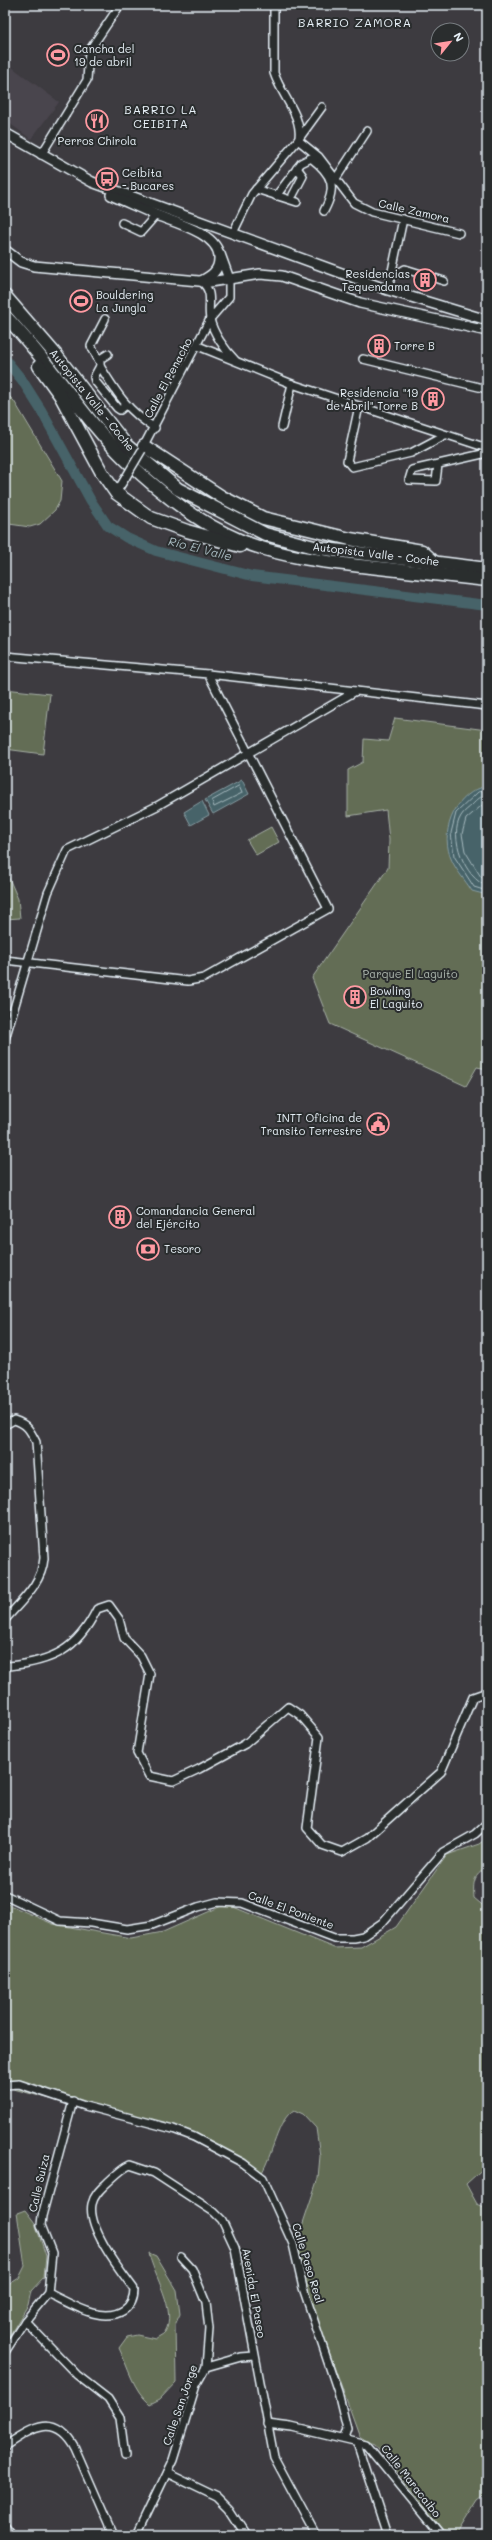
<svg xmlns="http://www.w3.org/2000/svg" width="492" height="2540" font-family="Mali,sans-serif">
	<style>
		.built { fill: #4a454d }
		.green { fill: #636d54; stroke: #a6afa6 }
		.water { fill: #466469; stroke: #879ca2 }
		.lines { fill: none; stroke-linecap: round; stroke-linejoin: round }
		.shore { stroke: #a7b9bf; stroke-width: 1 }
		.river { stroke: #466469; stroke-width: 10 }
		.minor-casing { stroke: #e8f1f8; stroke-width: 10 }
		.secondary-casing { stroke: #e8f1f8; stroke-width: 12 }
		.motorway-casing { stroke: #e8f1f8; stroke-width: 15 }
		.minor { stroke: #2a2d2e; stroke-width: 7 }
		.secondary { stroke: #2a2d2e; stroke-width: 9 }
		.motorway { stroke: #2a2d2e; stroke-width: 12 }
		.minor-bridge-casing { stroke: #e8f1f8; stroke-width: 10; stroke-linecap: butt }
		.minor-bridge { stroke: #2a2d2e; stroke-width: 7 }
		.labels { text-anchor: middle; stroke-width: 4; stroke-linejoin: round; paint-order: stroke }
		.poi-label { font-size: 11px; fill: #e8f1f8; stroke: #2a2d2e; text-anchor: start }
		.street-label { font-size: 11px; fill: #e8f1f8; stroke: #2a2d2e }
		.park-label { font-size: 11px; fill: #acb6ae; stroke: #2a2d2e }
		.neighbourhood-label { font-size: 12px; letter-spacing: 1px; fill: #e8f1f8; stroke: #2a2d2e }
		.water-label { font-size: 12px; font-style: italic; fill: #a7b9bf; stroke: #2a2d2e }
	</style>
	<rect width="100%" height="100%" fill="#3d3b40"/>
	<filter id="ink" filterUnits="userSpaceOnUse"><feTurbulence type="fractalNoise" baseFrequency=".025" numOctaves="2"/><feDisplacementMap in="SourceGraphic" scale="8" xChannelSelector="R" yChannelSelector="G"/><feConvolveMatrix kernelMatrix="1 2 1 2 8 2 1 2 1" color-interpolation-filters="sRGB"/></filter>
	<g filter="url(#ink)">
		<polygon class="built" points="5,62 59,102 31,139 5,120"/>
		<g class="green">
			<polygon points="5,392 14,401 62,481 60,501 55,510 40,524 30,527 9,524 5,526"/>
			<polygon points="5,689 50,694 43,754 5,749"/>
			<polygon points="395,718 487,730 487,1069 477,1067 466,1086 330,1024 312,978 388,868 389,840 386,810 348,816 348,770 363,762 364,739 388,741"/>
			<polygon points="271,827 279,842 256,855 247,840"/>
			<polygon points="5,869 18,899 20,918 5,919"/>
			<path d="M487 1838V1868C473 1875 473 1883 474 1898L487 1909V2165L466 2184 477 2204 487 2208V2248L483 2271 487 2293V2493L478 2500 456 2535H447L375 2444 360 2437 312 2305 296 2244 318 2178 320 2156 316 2128 303 2114 294 2110C277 2120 273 2155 261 2174L175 2133 10 2088 5 2089V1903L53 1924 131 1938 163 1932 226 1904 334 1948 361 1947 396 1927 447 1855 479 1844Z"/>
			<polygon points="25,2210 35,2223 46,2256 44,2277 31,2291 28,2305 5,2343 5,2287 19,2278 25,2266 17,2213"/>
			<path d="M149 2253 156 2256 177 2291 180 2314 175 2325 176 2382 160 2399 150 2404C133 2390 128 2367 119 2348L127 2337 137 2335 155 2339C157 2337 163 2335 165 2332 178 2311 153 2275 149 2253Z"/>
		</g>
		<g class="water">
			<polygon points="242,780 249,794 213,814 205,800"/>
			<path d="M487 786V895L472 891C465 880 454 868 450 856 440 828 457 792 487 786Z"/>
			<polygon points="202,801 209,815 191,825 184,812"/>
		</g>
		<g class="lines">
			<g class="shore">
				<polygon points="239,786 242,793 214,807 212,801"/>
				<polyline points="487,790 478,792 456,813 451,833 454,856 474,887 487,891"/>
				<path d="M487 795C480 796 477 800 472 805 469 808 463 812 461 816 448 836 465 879 487 886"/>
				<polyline points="487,801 466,819 462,834 465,851 481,877 487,879"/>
			</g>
			<polyline class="river" points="5,359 22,380 41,410 91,501 108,526 127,538 156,551 252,576 487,605"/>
			<g class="minor-casing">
				<g id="minor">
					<path d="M274 5V73C281 95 302 115 299 138"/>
					<polyline points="298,140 319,157 354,203 372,212 459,233"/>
					<polyline points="41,155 87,80 89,51 120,5"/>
					<polyline points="335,180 367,131"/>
					<polyline points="256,189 297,202"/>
					<polyline points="293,195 303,176 297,168"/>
					<path d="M276 196 301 163 311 158C333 175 337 187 324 211"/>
					<polyline points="122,223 141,232 156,215"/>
					<polyline points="233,233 252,194 298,140 322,107"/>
					<polyline points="391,274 397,274 405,269 444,281"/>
					<path d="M201 281C215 294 207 303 210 319 213 333 225 350 235 360"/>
					<polyline points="388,290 403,219"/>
					<polyline points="198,346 292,384 487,448"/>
					<path d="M108 354 100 359V366C116 392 128 412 155 428"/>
					<polyline points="363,359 487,389"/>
					<polyline points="99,361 91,346 105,319"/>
					<polyline points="100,366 94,377 95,381 117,408 120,410 125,406"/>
					<polyline points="359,406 347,461 352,467 411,453 445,435"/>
					<polyline points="282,427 292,384"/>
					<polyline points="142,449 210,319 229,297 229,279"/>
					<polyline points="438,465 436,481 409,480 412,470 487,453"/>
					<polyline points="116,493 126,477"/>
					<polyline points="5,656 208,674 487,706"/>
					<polyline points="5,960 188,981 204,978 328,909 208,674"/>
					<polyline points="5,1039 48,893 67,850 157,806 356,691"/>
					<path d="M5 1425 14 1420C27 1424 30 1430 36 1442L44 1558C42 1584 21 1601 5 1620"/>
					<path d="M5 1665 9 1666C53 1661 77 1650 97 1609L109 1605 119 1619 124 1638 141 1656 150 1674 137 1753 149 1776 173 1781 199 1769 245 1744 288 1707 300 1715 319 1737 307 1828 322 1845 342 1852 367 1838 441 1772 473 1697 487 1692"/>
					<polyline points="5,1895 60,1921 91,1923 127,1929 152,1925 198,1907 217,1902 242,1903 334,1938 353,1938 363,1936 382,1923 443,1852 475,1834 487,1823"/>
					<polyline points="5,2085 19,2084 85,2106 173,2129 194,2137 243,2163 263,2178 293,2244 303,2288 338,2392 347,2429 344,2438"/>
					<path d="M48 2293C70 2303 102 2325 124 2310 131 2305 134 2298 134 2289 120 2270 87 2228 92 2204 94 2194 102 2188 108 2182 116 2175 121 2169 130 2165L154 2173 214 2212 222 2220 235 2248 274 2457 316 2535"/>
					<polyline points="25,2321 77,2375 108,2399 120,2418 125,2456"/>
					<polyline points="5,2352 25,2321 48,2293 52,2253 41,2225 42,2216 73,2101"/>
					<polyline points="206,2367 241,2357 254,2356"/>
					<polyline points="267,2424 291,2427 367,2445 441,2535"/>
					<polyline points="357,2443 387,2535"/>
					<path d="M5 2446C31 2429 55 2411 75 2448L113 2535"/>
					<polyline points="167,2473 217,2497 229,2509 246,2535"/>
					<polyline points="5,2526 11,2535"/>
					<polyline points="137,2535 173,2460 196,2385 206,2367 209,2329 206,2303 192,2269 181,2257"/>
				</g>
			</g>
			<g class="secondary-casing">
				<g id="secondary">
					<polyline points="5,133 92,182 388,290 487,320"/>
					<path d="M111 195C126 202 141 208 156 215 174 222 221 234 219 259 219 271 211 276 201 281"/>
					<polyline points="5,250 21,262 34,266 210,282 260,274 282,276 360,303 487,331"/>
					<polyline points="220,254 229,279"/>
				</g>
			</g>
			<g class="motorway-casing">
				<g id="motorway">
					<polyline points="5,296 56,355 126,445 178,489 265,534 318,548 487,569"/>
					<path d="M5 316C49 361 81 416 126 460 159 492 197 522 239 540 280 557 326 562 370 567 409 571 448 576 487 580"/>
					<polyline points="39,366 60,395 102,473 116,493 151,518 187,531 240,546"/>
					<polyline points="144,446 222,497 263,518 350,539 422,551 433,561"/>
				</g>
			</g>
			<use href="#minor" class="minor"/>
			<use href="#secondary" class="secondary"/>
			<use href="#motorway" class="motorway"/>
			<g class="minor-bridge-casing">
				<polyline id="minor-bridge" points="126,477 142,450"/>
			</g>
			<use href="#minor-bridge" class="minor-bridge"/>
		</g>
	</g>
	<defs>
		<g id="stadium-ring" transform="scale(1.15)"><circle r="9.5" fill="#2a2d2e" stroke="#ff9aa2" stroke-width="1.5"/><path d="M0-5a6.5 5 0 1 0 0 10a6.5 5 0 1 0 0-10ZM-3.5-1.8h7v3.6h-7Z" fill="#ff9aa2"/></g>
		<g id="restaurant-ring" transform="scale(1.15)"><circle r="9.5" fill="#2a2d2e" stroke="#ff9aa2" stroke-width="1.5"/><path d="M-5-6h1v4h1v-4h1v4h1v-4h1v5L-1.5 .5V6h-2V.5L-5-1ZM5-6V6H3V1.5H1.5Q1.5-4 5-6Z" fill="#ff9aa2"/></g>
		<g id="bus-ring" transform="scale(1.15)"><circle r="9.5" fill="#2a2d2e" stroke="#ff9aa2" stroke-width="1.5"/><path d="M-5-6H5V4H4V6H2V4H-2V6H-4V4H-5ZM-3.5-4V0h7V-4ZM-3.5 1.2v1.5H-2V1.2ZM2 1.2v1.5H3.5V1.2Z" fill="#ff9aa2"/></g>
		<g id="building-ring" transform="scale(1.15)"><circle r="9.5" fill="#2a2d2e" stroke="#ff9aa2" stroke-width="1.5"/><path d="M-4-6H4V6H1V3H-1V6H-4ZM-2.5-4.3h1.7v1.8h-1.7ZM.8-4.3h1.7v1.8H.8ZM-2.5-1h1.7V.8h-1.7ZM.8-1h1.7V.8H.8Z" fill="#ff9aa2"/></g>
		<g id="civic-ring" transform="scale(1.15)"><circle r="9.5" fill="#2a2d2e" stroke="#ff9aa2" stroke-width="1.5"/><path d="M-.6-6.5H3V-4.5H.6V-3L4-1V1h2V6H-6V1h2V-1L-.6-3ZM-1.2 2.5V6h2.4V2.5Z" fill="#ff9aa2"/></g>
		<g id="bank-ring" transform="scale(1.15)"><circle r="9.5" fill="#2a2d2e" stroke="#ff9aa2" stroke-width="1.5"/><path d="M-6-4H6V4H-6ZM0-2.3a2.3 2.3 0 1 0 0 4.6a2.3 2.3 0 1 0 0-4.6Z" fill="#ff9aa2"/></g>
	</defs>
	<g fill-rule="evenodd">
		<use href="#stadium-ring" x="58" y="55"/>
		<use href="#restaurant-ring" x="97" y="121"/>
		<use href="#bus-ring" x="107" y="179"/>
		<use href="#building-ring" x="425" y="280"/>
		<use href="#stadium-ring" x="81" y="301"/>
		<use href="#building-ring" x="379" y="346"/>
		<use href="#building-ring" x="433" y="399"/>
		<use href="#building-ring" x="355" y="997"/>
		<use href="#civic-ring" x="378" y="1124"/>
		<use href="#building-ring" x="120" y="1217"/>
		<use href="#bank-ring" x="148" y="1249"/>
	</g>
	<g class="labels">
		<g class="poi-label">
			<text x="74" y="53">Cancha del<tspan x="74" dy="13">19 de abril</tspan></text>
			<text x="97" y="145" text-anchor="middle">Perros Chirola</text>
			<text x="122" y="177">Ceibita<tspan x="122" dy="13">- Bucares</tspan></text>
			<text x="410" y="278" text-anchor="end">Residencias<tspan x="410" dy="13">Tequendama</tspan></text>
			<text x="96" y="299">Bouldering<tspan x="96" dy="13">La Jungla</tspan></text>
			<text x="394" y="350">Torre B</text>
			<text x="418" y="397" text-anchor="end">Residencia "19<tspan x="418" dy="13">de Abril" Torre B</tspan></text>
			<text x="370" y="995">Bowling<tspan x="370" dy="13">El Laguito</tspan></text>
			<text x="362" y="1122" text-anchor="end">INTT Oficina de<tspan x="362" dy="13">Transito Terrestre</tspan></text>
			<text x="136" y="1215">Comandancia General<tspan x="136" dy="13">del Ejército</tspan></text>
			<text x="164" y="1253">Tesoro</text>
		</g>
		<g class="street-label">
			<text transform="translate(414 211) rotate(13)" y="4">Calle Zamora</text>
			<text transform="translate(168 378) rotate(-62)" y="4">Calle El Penacho</text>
			<text transform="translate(92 400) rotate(51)" y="4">Autopista Valle - Coche</text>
			<text transform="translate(376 554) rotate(7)" y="4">Autopista Valle - Coche</text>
			<text transform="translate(291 1910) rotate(20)" y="4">Calle El Poniente</text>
			<text transform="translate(39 2183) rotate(-77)" y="4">Calle Suiza</text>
			<text transform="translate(308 2263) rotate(73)" y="4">Calle Paso Real</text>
			<text transform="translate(254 2293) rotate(80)" y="4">Avenida El Paseo</text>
			<text transform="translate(180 2405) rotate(-71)" y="4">Calle San Jorge</text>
			<text transform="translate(411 2481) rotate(52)" y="4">Calle Maracaibo</text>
		</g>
		<g class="park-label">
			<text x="410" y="978">Parque El Laguito</text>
		</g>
		<g class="neighbourhood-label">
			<text x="355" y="27">BARRIO ZAMORA</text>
			<text x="161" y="114">BARRIO LA<tspan x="161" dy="14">CEIBITA</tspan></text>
		</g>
		<g class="water-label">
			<text transform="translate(200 549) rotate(14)" y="4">Río El Valle</text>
		</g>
	</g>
	<rect width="492" height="2540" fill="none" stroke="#2a2d2e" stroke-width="20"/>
	<rect x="10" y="10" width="472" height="2520" fill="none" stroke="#e8f1f8" stroke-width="1.5" filter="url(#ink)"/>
	<g transform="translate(450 42) rotate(60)"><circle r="19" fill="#2a2d2e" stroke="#767b7f"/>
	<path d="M0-3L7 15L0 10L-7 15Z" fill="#ff9aa2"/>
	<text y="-6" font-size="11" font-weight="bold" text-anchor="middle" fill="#e8f1f8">N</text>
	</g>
</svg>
